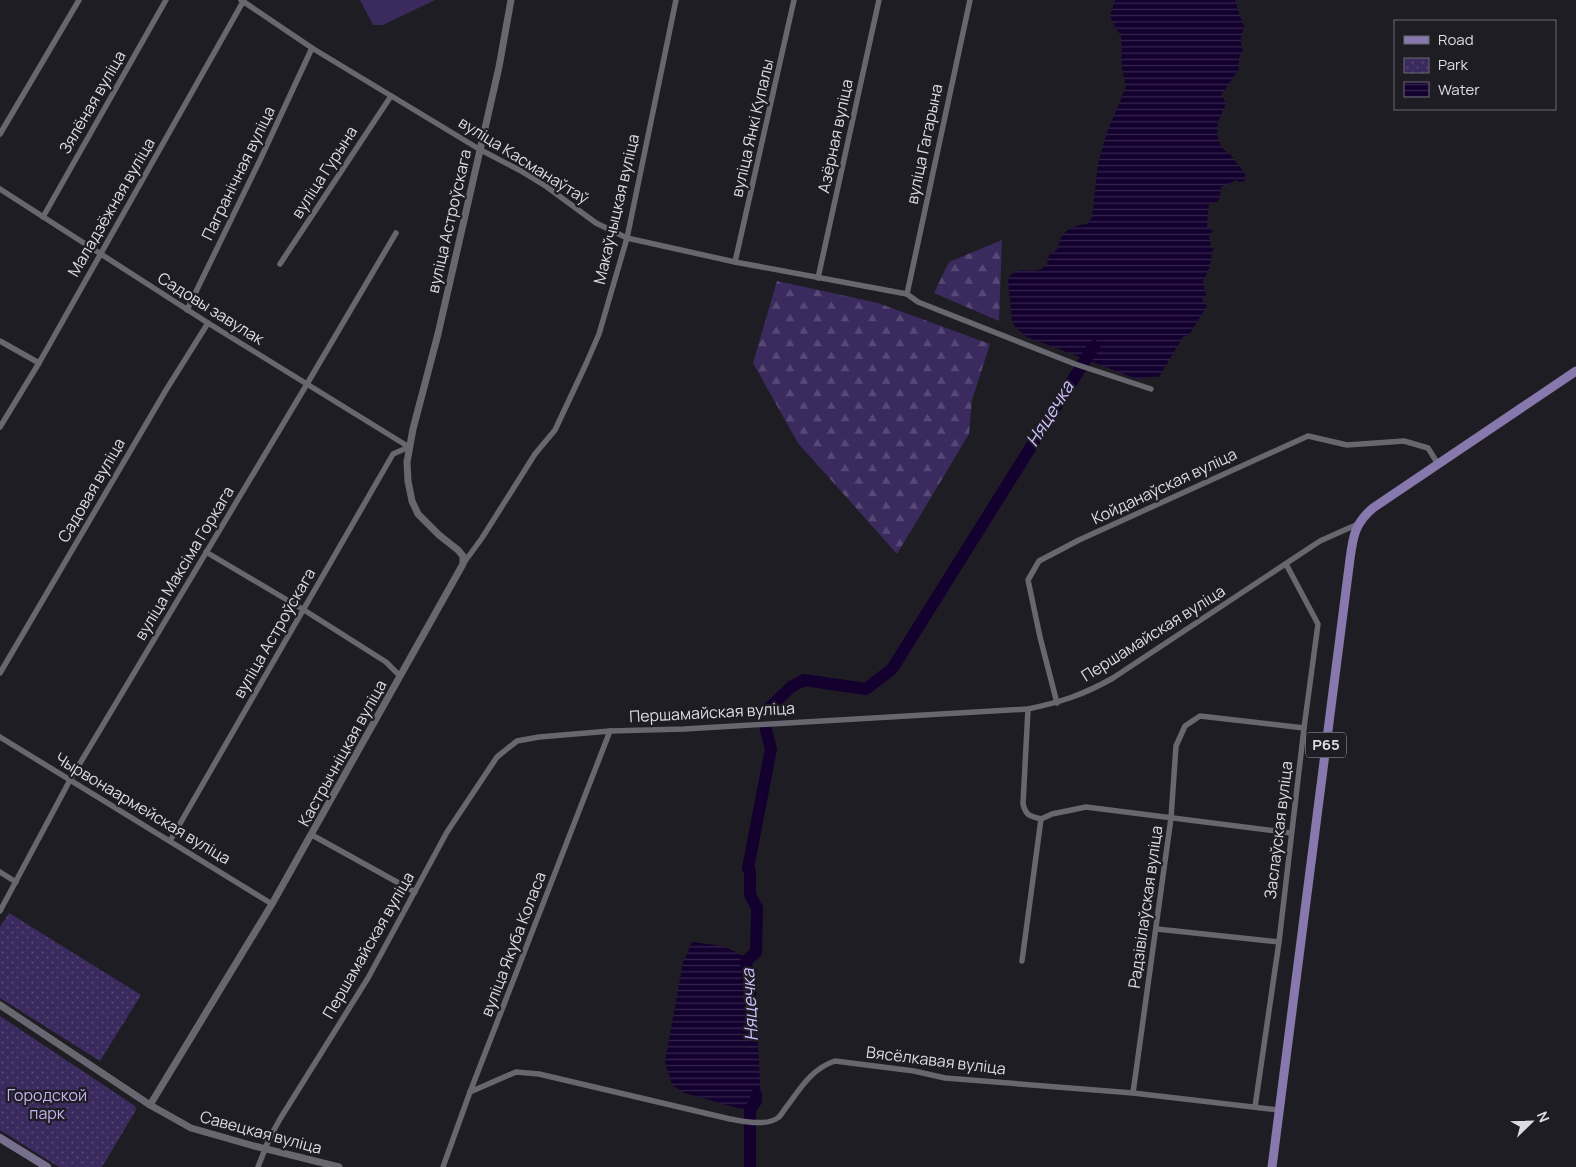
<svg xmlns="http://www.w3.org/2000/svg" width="1576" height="1167" font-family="Manrope,sans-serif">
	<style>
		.green { fill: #3b2a5e }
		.forest { fill: url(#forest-firs) }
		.park { fill: url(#park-dots) }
		.water { fill: url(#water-rules) }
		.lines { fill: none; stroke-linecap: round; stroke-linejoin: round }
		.river { stroke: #13002e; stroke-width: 12 }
		.minor { stroke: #68676f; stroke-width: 5.5 }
		.tertiary { stroke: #68676f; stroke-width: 7 }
		.secondary { stroke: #776f8e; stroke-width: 8 }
		.primary { stroke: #8778ad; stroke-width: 9 }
		.labels { text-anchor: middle; stroke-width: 4.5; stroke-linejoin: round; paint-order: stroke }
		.shield { fill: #1f1d24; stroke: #a4a3a8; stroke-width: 1 }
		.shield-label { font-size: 15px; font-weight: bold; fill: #dddce1 }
		.street-label { font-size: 16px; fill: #dddce1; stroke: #1f1d24 }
		.park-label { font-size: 16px; fill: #c2b3f0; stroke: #1f1d24 }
		.water-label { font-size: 18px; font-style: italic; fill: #cebffd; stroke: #1f1d24 }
	</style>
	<defs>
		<pattern id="forest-firs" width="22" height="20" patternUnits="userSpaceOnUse" patternTransform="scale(1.25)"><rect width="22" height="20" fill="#3b2a5e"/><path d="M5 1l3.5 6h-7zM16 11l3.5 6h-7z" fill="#574875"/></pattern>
		<pattern id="park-dots" width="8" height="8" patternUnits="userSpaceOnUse" patternTransform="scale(1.25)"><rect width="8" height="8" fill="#3b2a5e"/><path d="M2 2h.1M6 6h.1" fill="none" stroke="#574875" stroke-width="1.8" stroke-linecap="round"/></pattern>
		<pattern id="water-rules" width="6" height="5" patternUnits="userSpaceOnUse" patternTransform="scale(1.25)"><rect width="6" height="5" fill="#13002e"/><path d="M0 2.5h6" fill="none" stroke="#35254c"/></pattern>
	</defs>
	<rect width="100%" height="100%" fill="#1f1d24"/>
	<polygon class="green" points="360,0 435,0 383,25 373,25"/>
	<g class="forest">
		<polygon points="1002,240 999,321 934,293 949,262"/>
		<polygon points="777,281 878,303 990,344 972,400 969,434 897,554 798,443 753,363"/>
	</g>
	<g class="park">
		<polygon points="9,913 141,995 100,1061 0,998 0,927"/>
		<polygon points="0,1016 135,1106 136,1110 102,1167 59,1167 0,1130"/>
	</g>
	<g class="water">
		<path d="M1115 0H1235L1242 22 1245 27C1241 33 1239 42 1243 49L1239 58V69L1221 95 1226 103 1218 122 1217 134 1219 142 1223 149 1230 154 1245 174V181L1240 182 1237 180 1221 187C1220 195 1221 199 1215 204L1211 202 1209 204 1207 226 1213 231 1209 236 1211 247 1215 249 1212 251 1210 266 1203 282 1206 295 1202 299 1207 306 1189 335 1183 337 1159 377C1151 376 1145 378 1137 379L1027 337 1016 328 1012 321 1008 279C1015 265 1027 273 1039 270 1042 269 1044 267 1047 265L1049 255C1063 248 1056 245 1062 236 1068 228 1078 224 1087 224L1092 217 1098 164 1106 135 1126 87 1122 68 1121 35 1116 29 1110 16Z"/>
		<polygon points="692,942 723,946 742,955 747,964 757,969 756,1000 761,1103 748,1111 685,1093 672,1085 665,1062 683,963"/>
	</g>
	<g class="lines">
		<g class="river">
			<polyline points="768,709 791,687 804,680 866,689 892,669 1094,346"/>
			<polyline points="748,980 746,961 756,952 757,908 750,895 750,872 748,868 771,749 766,730"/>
			<polyline points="750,1167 750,1110 756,1101 756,1095"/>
		</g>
		<g class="minor">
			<polyline points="241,0 312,48 479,149 521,171 547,187 596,223 627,238 735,262 907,294 918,302 1075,364 1151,389"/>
			<polyline points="0,134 79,0"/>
			<polyline points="0,189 208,323 409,447"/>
			<polyline points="43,217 166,0"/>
			<polyline points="735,262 794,0"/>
			<polyline points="280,264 391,96"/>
			<polyline points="818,278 879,0"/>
			<polyline points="907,294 970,0"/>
			<polyline points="187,310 260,160 312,48"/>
			<polyline points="0,341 39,363"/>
			<polyline points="0,427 39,363 244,0"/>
			<polyline points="206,552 304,610 386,662 400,676"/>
			<polyline points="463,564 482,538 535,454 555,430 586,364 599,334 627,238 676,0"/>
			<polyline points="0,673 166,390 208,323"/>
			<polyline points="1057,703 1040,637 1028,580 1039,561 1079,540 1308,436 1347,445 1404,441 1428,448 1438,464"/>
			<path d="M1028 709 1023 804C1026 816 1030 816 1041 819"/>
			<polyline points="0,737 272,904"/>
			<polyline points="1041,819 1052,814 1086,807 1291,833"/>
			<polyline points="312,835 415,892"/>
			<polyline points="170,841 393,454 409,447"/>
			<polyline points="0,872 16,882"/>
			<polyline points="0,911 70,780 307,384 396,233"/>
			<polyline points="1157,929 1279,942"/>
			<polyline points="1022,961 1041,819"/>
			<path d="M470 1092 516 1072 539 1074 730 1119C743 1121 767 1127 779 1117 782 1114 785 1108 788 1105 801 1087 813 1068 835 1061L914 1071 945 1078 1133 1093 1279 1110"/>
			<polyline points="1133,1093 1171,818 1176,746 1185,726 1200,716 1304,728"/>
			<polyline points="1255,1107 1279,942 1304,728 1318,624 1286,564"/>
			<path d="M258 1167 269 1139 280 1119 368 978 447 832 497 757 517 741 539 737 610 731 684 729 1028 709C1061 702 1083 695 1113 678L1320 541 1358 524"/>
			<polyline points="443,1167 470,1092 610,731"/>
		</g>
		<g class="tertiary">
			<polyline points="0,1005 150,1105 191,1128 254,1146 339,1167"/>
			<polyline points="150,1105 272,904 463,564 463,556 458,550 439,535 418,514 412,501 408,481 407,462 413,429 438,334 499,67 511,0"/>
		</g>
		<polyline class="secondary" points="0,1138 47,1167"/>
		<path class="primary" d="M1272 1167 1350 559C1353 536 1355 523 1373 508L1576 371"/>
	</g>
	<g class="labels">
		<rect class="shield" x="1306" y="732.5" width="40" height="25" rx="4"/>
		<g class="shield-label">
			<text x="1326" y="750">Р65</text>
		</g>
		<g class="street-label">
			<text transform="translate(92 102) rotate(-60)" y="6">Зялёная вуліца</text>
			<text transform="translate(752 128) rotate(-77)" y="6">вуліца Янкі Купалы</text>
			<text transform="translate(835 136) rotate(-78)" y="6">Азёрная вуліца</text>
			<text transform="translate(924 144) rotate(-78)" y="6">вуліца Гагарына</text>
			<text transform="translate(524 160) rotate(32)" y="6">вуліца Касманаўтаў</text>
			<text transform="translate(324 172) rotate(-57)" y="6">вуліца Гурына</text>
			<text transform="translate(238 173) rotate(-64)" y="6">Пагранічная вуліца</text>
			<text transform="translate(111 207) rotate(-60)" y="6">Маладзёжная вуліца</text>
			<text transform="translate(616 209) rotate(-77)" y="6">Макаўчыцкая вуліца</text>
			<text transform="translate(449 221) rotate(-77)" y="6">вуліца Астроўскага</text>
			<text transform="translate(211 308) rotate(32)" y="6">Садовы завулак</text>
			<text transform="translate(1164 486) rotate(-25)" y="6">Койданаўская вуліца</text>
			<text transform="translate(91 490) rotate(-60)" y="6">Садовая вуліца</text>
			<text transform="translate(184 563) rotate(-59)" y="6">вуліца Максіма Горкага</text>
			<text transform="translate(274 633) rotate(-60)" y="6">вуліца Астроўскага</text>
			<text transform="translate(1153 633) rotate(-32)" y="6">Першамайская вуліца</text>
			<text transform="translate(712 712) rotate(-3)" y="6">Першамайская вуліца</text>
			<text transform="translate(342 753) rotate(-61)" y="6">Кастрычніцкая вуліца</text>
			<text transform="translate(143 808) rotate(31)" y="6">Чырвонаармейская вуліца</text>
			<text transform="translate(1278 830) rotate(-83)" y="6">Заслаўская вуліца</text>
			<text transform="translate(1145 907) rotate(-82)" y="6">Радзівілаўская вуліца</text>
			<text transform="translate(513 944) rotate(-69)" y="6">вуліца Якуба Коласа</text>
			<text transform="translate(368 945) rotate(-60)" y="6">Першамайская вуліца</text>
			<text transform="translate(936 1060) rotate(7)" y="6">Вясёлкавая вуліца</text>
			<text transform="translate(261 1132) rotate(15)" y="6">Савецкая вуліца</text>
		</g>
		<g class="park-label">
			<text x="47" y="1101">Городской<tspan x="47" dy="18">парк</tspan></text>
		</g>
		<g class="water-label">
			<text transform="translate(1050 414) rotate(-58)" y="6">Няцечка</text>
			<text transform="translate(750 1005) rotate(-93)" y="6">Няцечка</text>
		</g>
	</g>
	<rect x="1394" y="20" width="162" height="90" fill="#1f1d24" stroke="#6b6970"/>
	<rect x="1404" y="36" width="25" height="8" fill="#8778ad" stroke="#6b6970"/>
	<text x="1438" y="45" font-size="15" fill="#dddce1">Road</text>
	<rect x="1404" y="58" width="25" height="15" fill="url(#park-dots)" stroke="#6b6970"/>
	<text x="1438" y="70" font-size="15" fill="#dddce1">Park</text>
	<rect x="1404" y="82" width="25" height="15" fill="url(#water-rules)" stroke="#6b6970"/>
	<text x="1438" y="95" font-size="15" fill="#dddce1">Water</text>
	<g transform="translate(1531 1122) rotate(67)" stroke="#1f1d24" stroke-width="4" paint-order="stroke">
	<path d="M0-4L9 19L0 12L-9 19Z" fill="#dddce1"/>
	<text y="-8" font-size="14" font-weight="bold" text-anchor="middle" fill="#dddce1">N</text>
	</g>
</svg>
